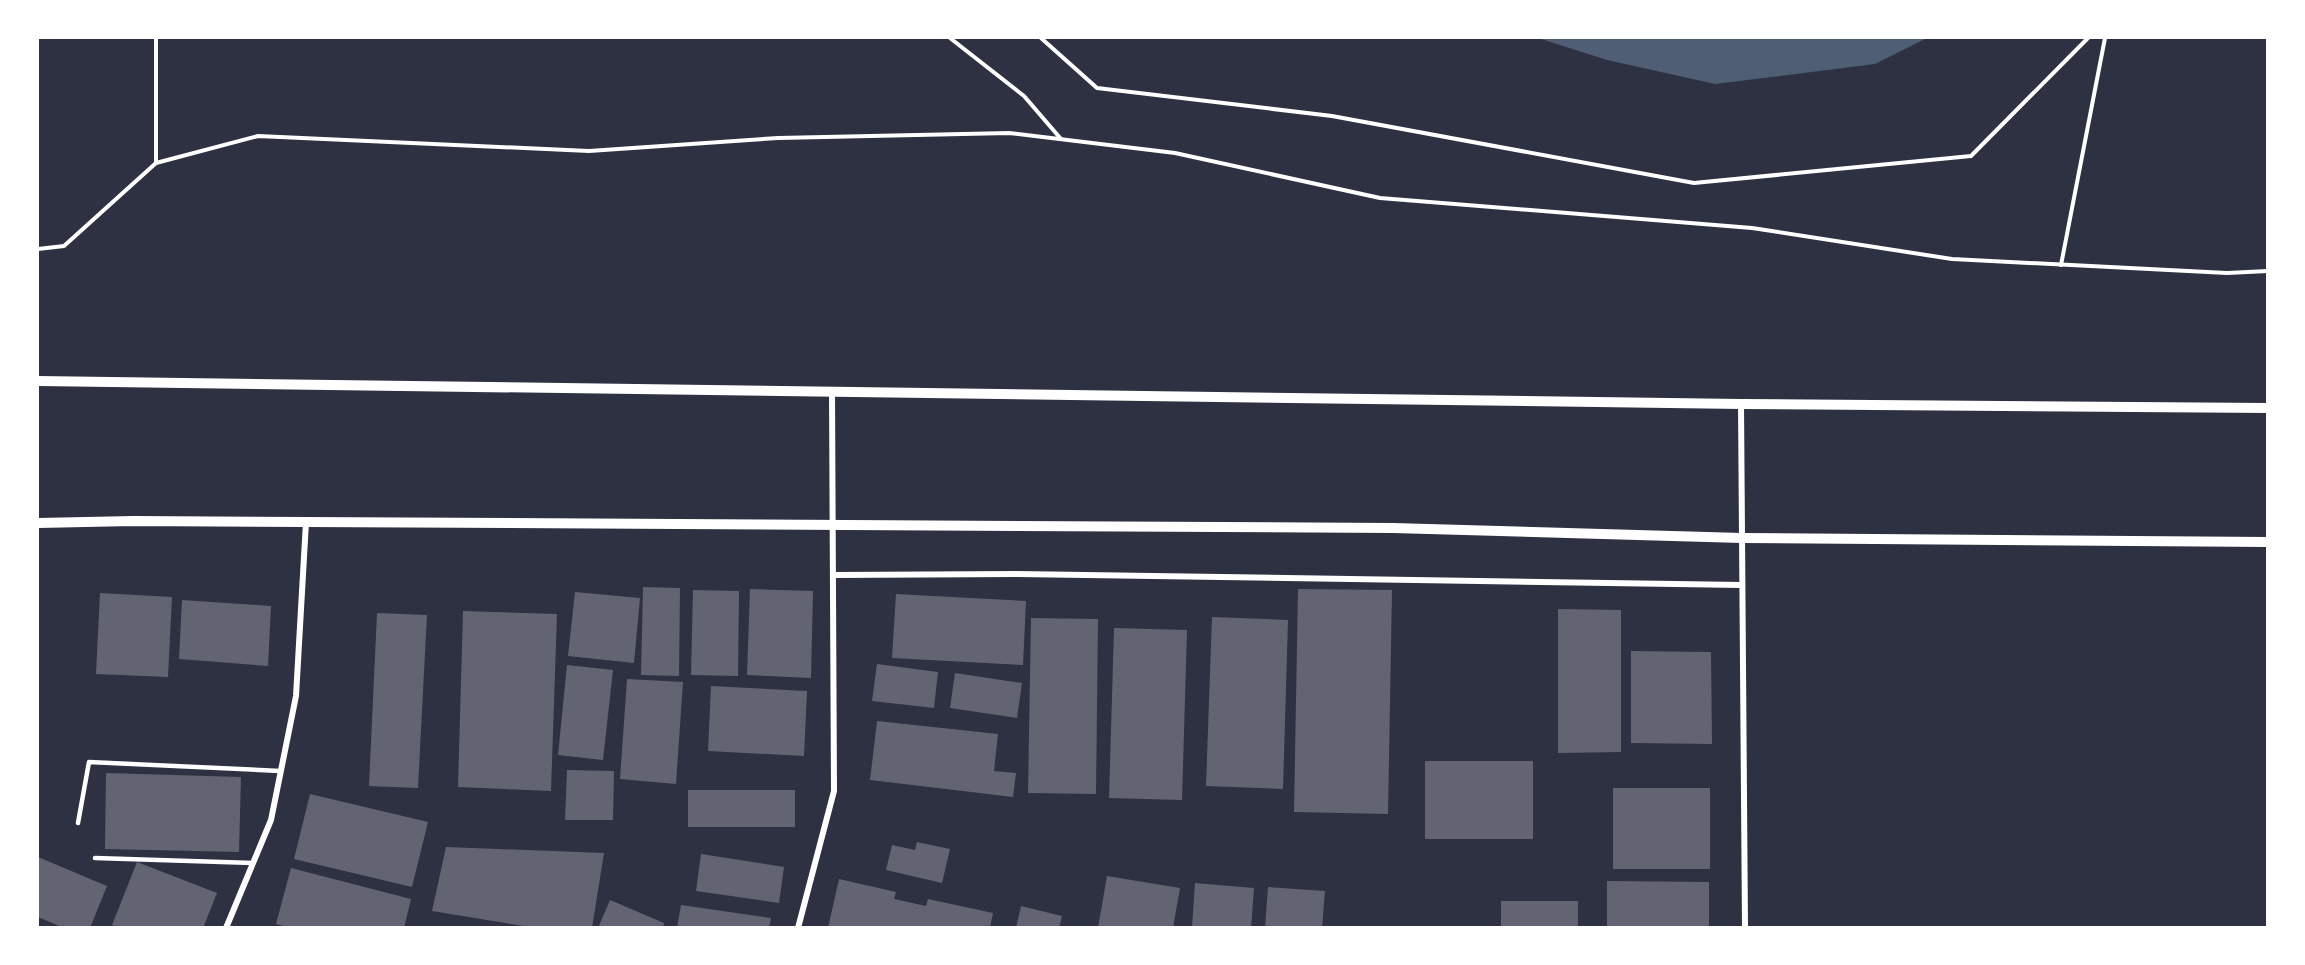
<svg xmlns="http://www.w3.org/2000/svg" width="2305" height="965" font-family="Ubuntu,sans-serif">
	<style>
		.water { fill: #4f5d75 }
		.building { fill: #626471 }
		.lines { fill: none; stroke-linecap: round; stroke-linejoin: round }
		.path { stroke: #fff; stroke-width: 4 }
		.service { stroke: #fff; stroke-width: 4.5 }
		.minor { stroke: #fff; stroke-width: 6 }
		.tertiary { stroke: #fff; stroke-width: 10 }
	</style>
	<rect width="100%" height="100%" fill="#2d3142"/>
	<polygon class="water" points="1538,38 1927,38 1875,64 1715,84 1607,60"/>
	<g class="building">
		<polygon points="643,587 680,588 679,676 641,675"/>
		<polygon points="750,589 813,591 811,678 747,675"/>
		<polygon points="1298,589 1392,590 1388,814 1294,812"/>
		<polygon points="693,590 739,591 738,676 691,675"/>
		<polygon points="575,592 640,598 634,663 568,656"/>
		<polygon points="100,593 172,597 168,677 96,674"/>
		<polygon points="896,594 1026,601 1023,665 892,658"/>
		<polygon points="182,600 271,606 268,666 179,659"/>
		<polygon points="1558,609 1621,610 1621,752 1558,753"/>
		<polygon points="463,611 557,614 551,791 458,787"/>
		<polygon points="377,613 427,615 418,788 369,786"/>
		<polygon points="1212,617 1288,620 1283,789 1206,786"/>
		<polygon points="1031,618 1098,619 1096,794 1028,793"/>
		<polygon points="1114,628 1187,630 1182,800 1109,798"/>
		<polygon points="1631,651 1711,652 1712,744 1631,743"/>
		<polygon points="877,664 938,672 934,708 872,701"/>
		<polygon points="567,665 613,670 603,760 558,755"/>
		<polygon points="955,673 1022,683 1017,718 950,708"/>
		<polygon points="627,679 683,682 676,784 620,779"/>
		<polygon points="711,686 807,691 804,756 708,751"/>
		<polygon points="877,721 998,734 994,771 1016,773 1013,797 870,780"/>
		<rect x="1425" y="761" width="108" height="78"/>
		<polygon points="567,770 614,771 613,820 565,820"/>
		<polygon points="106,773 241,777 239,852 105,849"/>
		<rect x="1613" y="788" width="97" height="81"/>
		<rect x="688" y="790" width="107" height="37"/>
		<polygon points="310,794 428,822 412,887 294,859"/>
		<polygon points="917,842 950,849 942,883 886,870 892,845 915,850"/>
		<polygon points="446,847 604,853 592,928 535,928 432,911"/>
		<polygon points="701,854 784,867 779,903 696,891"/>
		<polygon points="38,857 107,886 90,928 64,928 38,917"/>
		<polygon points="137,862 217,893 203,928 120,928 112,925"/>
		<polygon points="291,868 411,899 404,928 291,928 276,924"/>
		<polygon points="1107,876 1180,888 1173,928 1098,928"/>
		<polygon points="839,879 896,892 894,899 926,906 928,899 993,913 990,928 828,928"/>
		<polygon points="1607,881 1709,882 1709,928 1607,928"/>
		<polygon points="1195,883 1254,888 1251,928 1192,928"/>
		<polygon points="1268,887 1325,891 1322,928 1265,928"/>
		<polygon points="610,900 664,923 663,928 598,928"/>
		<rect x="1501" y="901" width="77" height="27"/>
		<polygon points="681,905 771,918 769,928 677,928"/>
		<polygon points="1021,906 1062,916 1059,928 1016,928"/>
	</g>
	<g class="lines">
		<g class="path">
			<polyline points="950,38 1024,96 1061,139"/>
			<polyline points="1041,38 1097,88 1332,116 1694,183 1971,156 2088,38"/>
			<polyline points="156,163 156,38"/>
			<polyline points="38,249 64,246 156,163 258,136 589,151 778,138 1009,133 1175,153 1380,198 1752,228 1952,259 2227,273 2268,271"/>
			<polyline points="2061,265 2105,38"/>
		</g>
		<g class="service">
			<polyline points="78,823 89,762 280,771"/>
			<polyline points="95,858 253,863"/>
		</g>
		<g class="minor">
			<polyline points="1741,404 1745,928"/>
			<polyline points="834,575 1017,574 1742,585"/>
			<polyline points="226,928 271,820 296,696 306,522"/>
			<polyline points="798,928 834,791 832,392"/>
		</g>
		<g class="tertiary">
			<polyline points="38,381 1741,404 2268,408"/>
			<polyline points="38,523 133,521 1393,528 1742,538 2268,542"/>
		</g>
	</g>
	<rect width="2305" height="965" fill="none" stroke="#ffffff" stroke-width="78"/>
</svg>
